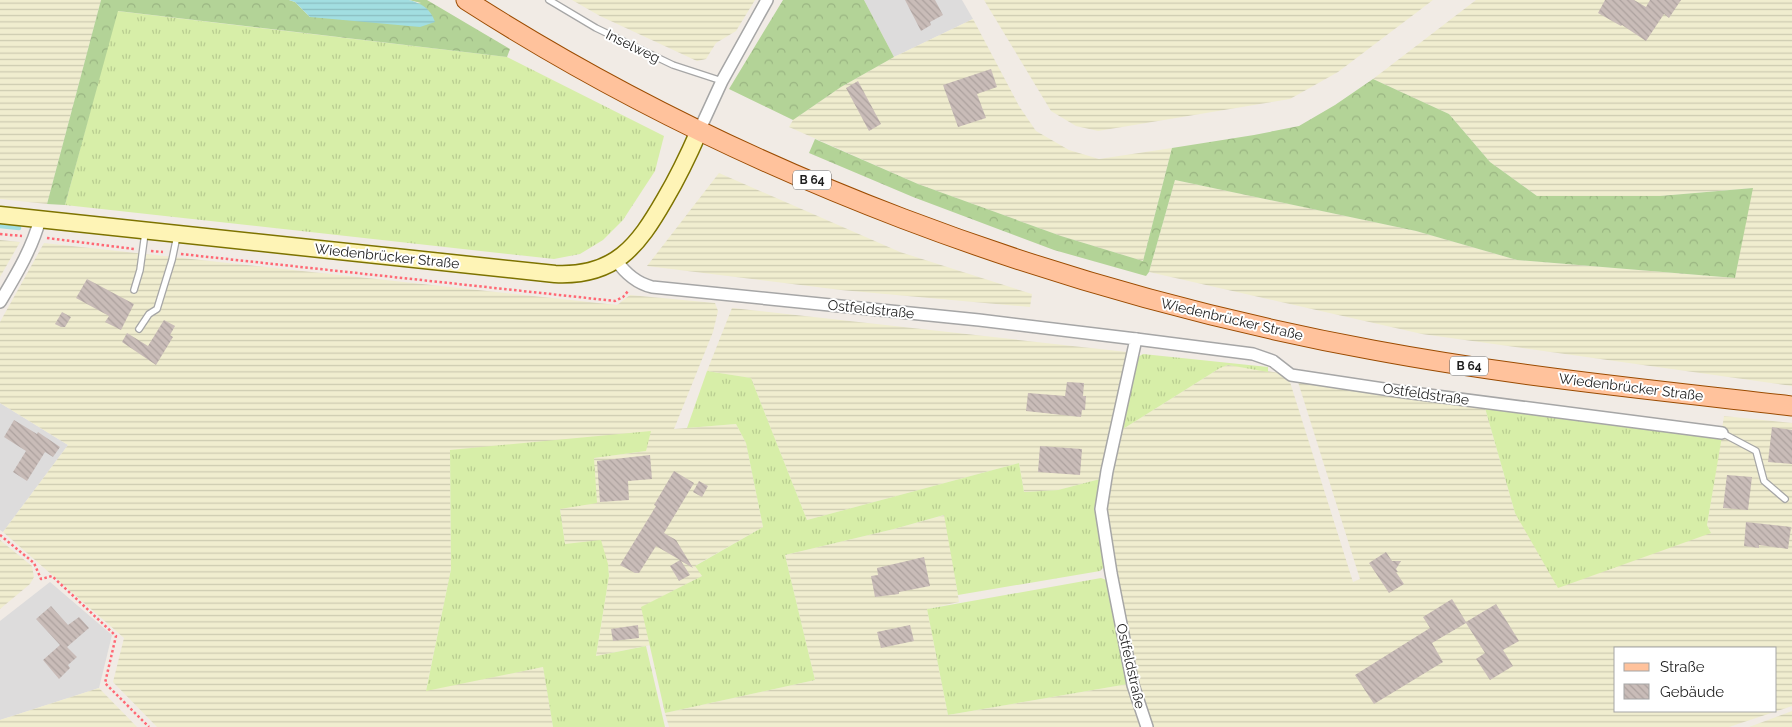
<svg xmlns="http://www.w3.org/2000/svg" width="1792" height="727" font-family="Raleway,sans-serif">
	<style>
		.residential { fill: #dddcdc }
		.farmland { fill: url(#farmland-rules); fill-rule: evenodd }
		.grass { fill: url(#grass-tufts) }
		.forest { fill: url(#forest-crowns) }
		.water { fill: url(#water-rules) }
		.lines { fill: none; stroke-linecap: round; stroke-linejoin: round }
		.stream { stroke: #a2dee1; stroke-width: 4.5 }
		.building { fill: url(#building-back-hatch) }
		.service-casing { stroke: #a6a6a6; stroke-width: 8 }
		.minor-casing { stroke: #a6a6a6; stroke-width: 14 }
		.secondary-casing { stroke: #7d7300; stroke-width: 19 }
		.primary-casing { stroke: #9b4b00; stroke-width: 21 }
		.path { stroke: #ff6874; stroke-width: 2.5; stroke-dasharray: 2.5 2.5; stroke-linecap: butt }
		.service { stroke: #fff; stroke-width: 5.5 }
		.minor { stroke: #fff; stroke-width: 11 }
		.secondary { stroke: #fef4b6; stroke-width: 16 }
		.primary { stroke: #ffc29c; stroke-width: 19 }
		.labels { text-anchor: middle; stroke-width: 4; stroke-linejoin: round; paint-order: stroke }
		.shield { fill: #fff; stroke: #626262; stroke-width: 1 }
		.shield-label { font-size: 12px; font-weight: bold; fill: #1f1f1f }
		.street-label { font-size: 14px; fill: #1f1f1f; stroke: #fff }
	</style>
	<defs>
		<pattern id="farmland-rules" width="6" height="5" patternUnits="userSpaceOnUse" patternTransform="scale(1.25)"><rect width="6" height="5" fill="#f0edcf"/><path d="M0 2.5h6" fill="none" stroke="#cdcbb1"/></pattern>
		<pattern id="grass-tufts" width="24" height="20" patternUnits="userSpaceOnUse" patternTransform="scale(1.25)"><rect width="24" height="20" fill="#d7eea8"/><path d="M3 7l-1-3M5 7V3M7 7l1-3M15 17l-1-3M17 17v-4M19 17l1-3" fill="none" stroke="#b8cc90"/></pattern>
		<pattern id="forest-crowns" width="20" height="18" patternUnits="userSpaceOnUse" patternTransform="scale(1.25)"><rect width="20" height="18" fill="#b3d397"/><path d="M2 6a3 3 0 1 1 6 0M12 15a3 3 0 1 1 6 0" fill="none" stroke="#9ab582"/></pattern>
		<pattern id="water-rules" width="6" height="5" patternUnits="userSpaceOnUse" patternTransform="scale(1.25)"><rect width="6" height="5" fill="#a2dee1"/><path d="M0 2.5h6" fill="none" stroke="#8bbec1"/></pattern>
		<pattern id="building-back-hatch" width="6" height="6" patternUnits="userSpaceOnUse" patternTransform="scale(1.25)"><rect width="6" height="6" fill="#c9bcb8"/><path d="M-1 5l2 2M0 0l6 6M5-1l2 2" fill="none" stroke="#aca19e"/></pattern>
	</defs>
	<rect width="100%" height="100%" fill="#f1ebe5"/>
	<g class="residential">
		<polygon points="864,0 962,0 973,19 894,57"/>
		<polygon points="0,403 68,445 3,532 0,530"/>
		<polygon points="50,582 112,635 99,688 0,720 0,621"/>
	</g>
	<g class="farmland">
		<polygon points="0,0 101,0 47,204 0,199"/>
		<polygon points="572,0 755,0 736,31 716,43 706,59 697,61 600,16"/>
		<polygon points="984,0 1433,0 1338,72 1290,99 1098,131 1076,126 1051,111"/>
		<polygon points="1476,0 1792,0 1792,386 1422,334 1149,272 1175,180 1416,231 1517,260 1735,278 1752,188 1660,196 1537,196 1490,162 1449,114 1373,79"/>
		<polygon points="973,19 1019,106 1036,131 1069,150 1099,159 1172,148 1143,261 1061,236 918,184 789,127 793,120 841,87 894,57"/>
		<polygon points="719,173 900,252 1032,294 1030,307 841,290 647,266"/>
		<polygon points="0,240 20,242 0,277"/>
		<polygon points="44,243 617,305 630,295 715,303 718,311 713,332 674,429 736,424 746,443 763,527 696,565 702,576 642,607 650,645 596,656 609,576 608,564 565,544 560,508 594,458 646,451 450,450 451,569 426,690 543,667 553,727 157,727 113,682 124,638 3,532 68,445 0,403 0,322"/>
		<polygon points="732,308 1127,352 1100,479 1058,490 1024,492 1019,463 807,520 751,378 707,371"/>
		<path d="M1228 365 1280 373 1290 382 1353 582 1360 579 1298 382 1485 408 1515 513 1711 533 1707 525 1724 416 1792 423V706L1729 727H1153L1143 703 1135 674 1110 548 1105 509 1123 429 1220 368ZM1616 648H1776V711H1616Z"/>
		<polygon points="945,515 959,602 927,609 948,715 1128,684 1137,719 1141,727 669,727 665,713 815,680 785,555 894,529"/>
		<polygon points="0,540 32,566 34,577 30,584 0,609"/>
		<polygon points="99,688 137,727 0,727 0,720"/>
		<polygon points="1792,711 1792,727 1749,727"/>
	</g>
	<g class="grass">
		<polygon points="117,11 507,57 664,136 655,171 623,220 603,240 580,254 554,259 65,205"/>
		<polygon points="1143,354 1268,367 1268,372 1228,365 1220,368 1123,429 1138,357"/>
		<polygon points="707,371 751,378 807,520 1019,463 1024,492 1058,490 1100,479 1097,509 1106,565 1100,571 958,595 944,515 894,529 785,555 815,680 665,713 641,607 702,576 695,566 763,527 746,443 736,424 687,428"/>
		<polygon points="1485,408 1722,436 1707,525 1711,533 1558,588 1515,513"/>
		<polygon points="651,431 646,451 594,458 597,503 560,509 565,544 601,540 608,564 609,576 596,656 646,646 665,727 553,727 543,667 426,691 451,569 450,450"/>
		<polygon points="1101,578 1109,581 1128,684 948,715 927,609"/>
	</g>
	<g class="forest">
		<polygon points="101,0 289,0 295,2 310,17 421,3 409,0 427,0 510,49 507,57 118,11 65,205 47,204"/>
		<polygon points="783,0 864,0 894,57 841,87 793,120 729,89"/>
		<polygon points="1373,79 1449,114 1490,162 1537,196 1660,196 1753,188 1735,278 1517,260 1416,231 1175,180 1149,272 1146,276 1054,250 913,197 809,153 815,139 918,184 1061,236 1143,261 1172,148 1254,135 1299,126 1335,105"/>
	</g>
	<path class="water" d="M289 0H409C421 3 431 9 435 22L420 27 310 17 295 2Z"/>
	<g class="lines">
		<polyline class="stream" points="0,226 19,228"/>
	</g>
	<g class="building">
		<polygon points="905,0 935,0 943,15 930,22 931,25 921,31"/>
		<polygon points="1605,0 1634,0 1646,7 1650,0 1681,0 1669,18 1664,14 1646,41 1622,25 1621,26 1598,13"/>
		<polygon points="991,69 997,87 977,94 986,118 958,127 943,85"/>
		<polygon points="858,81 881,124 869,131 846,88"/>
		<polygon points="87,279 134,304 121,330 105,322 109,316 76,298"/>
		<polygon points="62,312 71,317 65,327 61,327 55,324"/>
		<polygon points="164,320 175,326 170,335 173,337 156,365 122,342 127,333 148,346"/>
		<polygon points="1067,382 1084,383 1083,396 1086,396 1085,410 1082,410 1081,417 1026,411 1028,393 1065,396"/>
		<polygon points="14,420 37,434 38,432 60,447 53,457 45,452 27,481 13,472 26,451 4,437"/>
		<polygon points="1772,427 1792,430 1792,464 1768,462"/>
		<polygon points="1040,446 1082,449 1080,475 1038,472"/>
		<polygon points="650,455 652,479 628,481 629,500 600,502 597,461"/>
		<polygon points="674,471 694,483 664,533 676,540 693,568 681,561 690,575 679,581 670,566 680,560 656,546 639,573 635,573 620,565 656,506 654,505"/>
		<polygon points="1727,475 1752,477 1748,510 1723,508"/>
		<polygon points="699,481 708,486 702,497 693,492"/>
		<polygon points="1746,522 1791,527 1788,549 1759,545 1759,548 1744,546"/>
		<polygon points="1386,552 1392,561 1401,561 1396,569 1398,572 1396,572 1404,584 1389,593 1369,563"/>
		<polygon points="924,557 930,586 899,592 899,594 875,597 871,576 878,575 877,568"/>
		<polygon points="1452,599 1466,622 1496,604 1519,641 1503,650 1513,666 1490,680 1476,659 1485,653 1466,623 1432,643 1443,662 1374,704 1355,675 1430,628 1423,617"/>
		<polygon points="51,606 68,625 79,617 89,628 67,647 77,657 68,665 70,668 59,679 43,660 60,645 36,619"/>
		<polygon points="638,625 639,638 613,641 611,629"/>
		<polygon points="910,625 914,641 881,648 877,632"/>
	</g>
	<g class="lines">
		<g class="service-casing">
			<g id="service">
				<polyline points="549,0 596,28 673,65 722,81"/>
				<polyline points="134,290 140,270 145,233"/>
				<polyline points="139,329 149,314 157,309 172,260 177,236"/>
				<polyline points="1722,433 1756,451 1764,481 1785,499"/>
			</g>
		</g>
		<g class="minor-casing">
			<g id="minor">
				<polyline points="699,131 722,81 767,0"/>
				<path d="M616 260C625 273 636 283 652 287L979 320 1136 339 1107 471 1101 509 1111 573 1133 685 1147 727"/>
				<path d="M0 302C16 275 32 249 40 219"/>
				<polyline points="1136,339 1253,354 1273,361 1291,375 1397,391 1722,433"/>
			</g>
		</g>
		<g class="secondary-casing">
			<path id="secondary" d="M0 215 555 274C615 277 638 246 665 199 678 177 689 154 699 131"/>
		</g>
		<g class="primary-casing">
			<path id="primary" d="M466 0C739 175 1055 291 1373 350 1512 376 1652 390 1792 406"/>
		</g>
		<g class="path">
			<polyline points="0,234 22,236"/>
			<polyline points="47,238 134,249"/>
			<polyline points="151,251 163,252"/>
			<polyline points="181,254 615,301 623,297 629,290"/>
			<polyline points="0,535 34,563 41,579 52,576 116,636 105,683 149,727"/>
		</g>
		<use href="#service" class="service"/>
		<use href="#minor" class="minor"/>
		<use href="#secondary" class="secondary"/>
		<use href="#primary" class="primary"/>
	</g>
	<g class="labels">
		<g class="shield">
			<rect x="793" y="170.5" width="38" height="19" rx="4"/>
			<rect x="1450" y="356.5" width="38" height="19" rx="4"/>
		</g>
		<g class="shield-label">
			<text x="812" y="184">B 64</text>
			<text x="1469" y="370">B 64</text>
		</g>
		<g class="street-label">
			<text transform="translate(633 46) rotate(26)" y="5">Inselweg</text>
			<text transform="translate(387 256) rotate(6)" y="5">Wiedenbrücker Straße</text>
			<text transform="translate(871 309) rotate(6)" y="5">Ostfeldstraße</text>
			<text transform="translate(1232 319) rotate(13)" y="5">Wiedenbrücker Straße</text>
			<text transform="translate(1631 387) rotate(7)" y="5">Wiedenbrücker Straße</text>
			<text transform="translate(1426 394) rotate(8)" y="5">Ostfeldstraße</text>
			<text transform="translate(1131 666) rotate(77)" y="5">Ostfeldstraße</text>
		</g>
	</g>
	<rect x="1614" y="647" width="162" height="65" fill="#ffffff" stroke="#a5a5a5"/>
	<rect x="1624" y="663" width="25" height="8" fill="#ffc29c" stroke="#a5a5a5"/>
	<text x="1660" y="672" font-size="15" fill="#1f1f1f">Straße</text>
	<rect x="1624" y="684" width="25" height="15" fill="url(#building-back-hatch)" stroke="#a5a5a5"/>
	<text x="1660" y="697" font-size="15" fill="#1f1f1f">Gebäude</text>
</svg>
